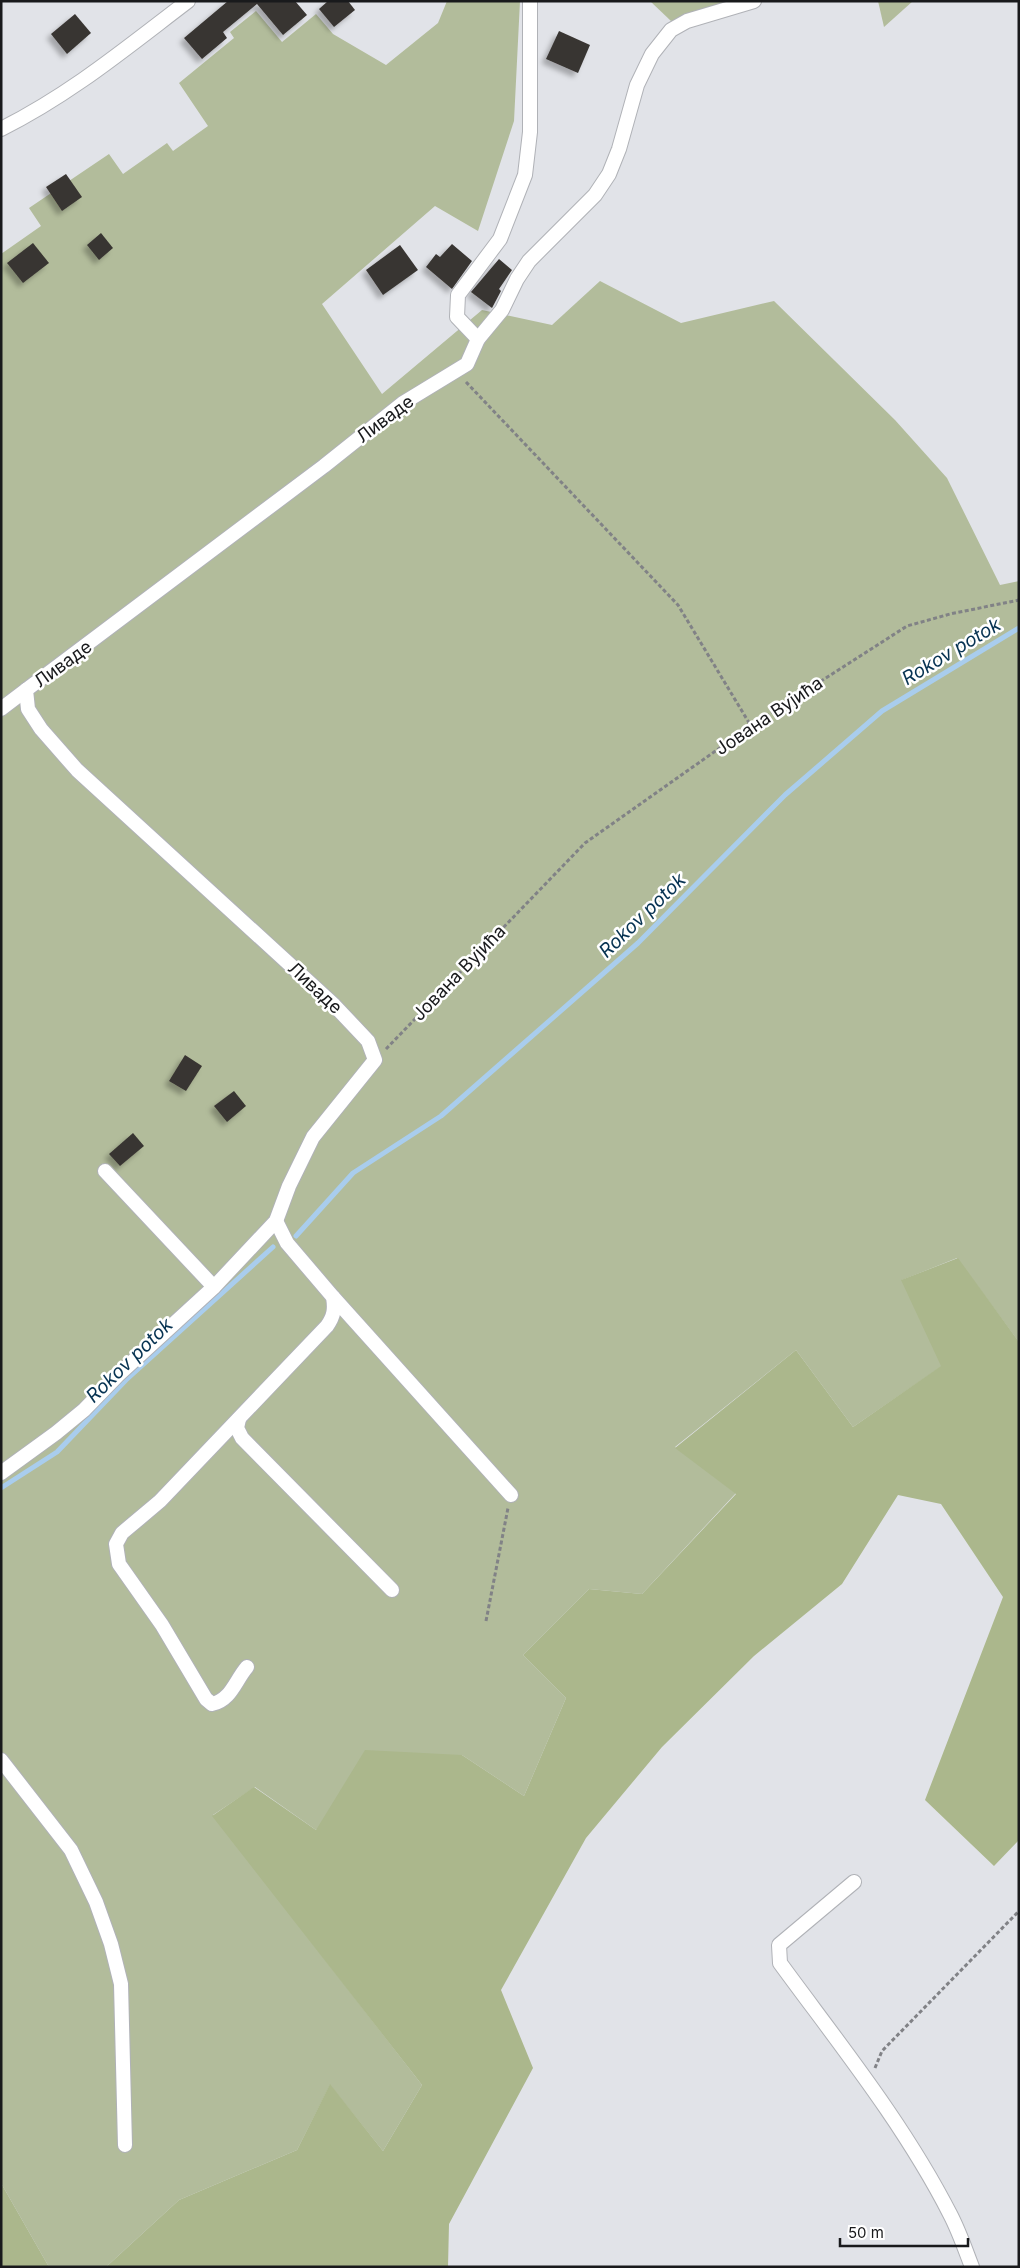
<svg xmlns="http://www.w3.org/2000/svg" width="1020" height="2268" font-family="Inter,sans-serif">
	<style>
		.green { fill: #b2bc9b }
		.forest { fill: #abb78c }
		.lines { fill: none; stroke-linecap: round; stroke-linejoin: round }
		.stream { stroke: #a9cded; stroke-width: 5 }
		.building { fill: #393532; filter: url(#shadow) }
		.street-casing { stroke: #b0b2b7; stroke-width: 16 }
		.path { stroke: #818286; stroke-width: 3; stroke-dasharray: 4 2.5; stroke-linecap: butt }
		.street { stroke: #fff; stroke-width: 14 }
		.labels { text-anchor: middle; stroke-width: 5; stroke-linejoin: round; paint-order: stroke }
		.street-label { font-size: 18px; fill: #191a1c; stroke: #fff }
		.water-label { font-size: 19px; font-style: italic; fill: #073352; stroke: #fff }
	</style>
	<defs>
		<filter id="shadow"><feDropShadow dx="-4.5" dy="4.5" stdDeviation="2.5" flood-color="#0004"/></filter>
	</defs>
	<rect width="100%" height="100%" fill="#e1e3e8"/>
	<g class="green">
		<polygon points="447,1 520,1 514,121 478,231 435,206 322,304 382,394 482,310 552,325 600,281 681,323 774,301 895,420 947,478 1000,585 1019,581 1019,1342 957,1258 902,1280 942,1366 853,1427 796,1350 675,1447 736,1493 642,1594 589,1589 523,1655 566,1698 524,1796 462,1755 316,1830 255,1787 213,1815 422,2085 383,2151 330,2085 297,2150 179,2200 106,2267 49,2267 1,2183 1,254 41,226 29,208 109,154 123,174 167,143 173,151 208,126 179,83 234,38 230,32 256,11 282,42 316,14 333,34 386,65 438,23"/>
		<polygon points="650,1 760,1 671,21"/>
		<polygon points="878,1 913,1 884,27"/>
	</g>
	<g class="forest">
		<polygon points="958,1258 1019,1342 1019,1840 994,1866 925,1800 1003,1597 941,1504 898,1495 842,1584 754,1656 662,1747 586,1838 501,1990 533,2068 449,2224 448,2267 106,2267 179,2200 297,2150 330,2084 383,2151 422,2085 212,1816 254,1787 316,1830 365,1750 462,1755 524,1796 566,1698 523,1655 589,1589 642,1594 736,1494 675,1448 796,1350 853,1427 941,1366 901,1280"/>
		<polygon points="1,2183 49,2267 1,2267"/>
	</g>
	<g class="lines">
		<g class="stream">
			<polyline points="296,1236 353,1173 441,1116 638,943 785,795 882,711 1019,628"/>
			<polyline points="1,1488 57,1452 126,1380 273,1247"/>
		</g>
	</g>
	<g class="building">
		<polygon points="228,1 295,1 307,15 283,35 257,4 223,32 227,38 202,59 184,38"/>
		<polygon points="328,1 348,1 355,10 334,27 319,9"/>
		<polygon points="75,14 91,33 67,54 51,34"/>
		<polygon points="559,31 590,45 578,73 546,59"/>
		<polygon points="66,174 82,197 62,211 46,187"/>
		<polygon points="101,233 113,248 99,260 87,245"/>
		<polygon points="33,243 49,263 23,283 7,263"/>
		<polygon points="452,244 472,261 452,289 426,267 436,254 440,257"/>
		<polygon points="400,245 418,270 383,295 366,270"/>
		<polygon points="499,259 512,270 499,289 501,291 492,308 471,292"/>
		<polygon points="185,1055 202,1066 186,1091 169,1081"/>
		<polygon points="234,1091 246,1106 227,1122 214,1106"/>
		<polygon points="133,1133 144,1146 120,1166 109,1154"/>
	</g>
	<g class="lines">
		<g class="street-casing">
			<g id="street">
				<path d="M1 129C71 94 126 48 188 1"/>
				<polyline points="478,339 457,317 458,295 500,239 525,175 530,132 530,1"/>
				<polyline points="1,709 26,690"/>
				<polyline points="105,1171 214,1287"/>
				<polyline points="333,1297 511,1495"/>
				<polyline points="239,1419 237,1428 242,1438 392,1590"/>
				<polyline points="1,1473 56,1433 84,1410 118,1375 214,1287 276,1221 289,1186 313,1137 375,1060 368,1041 334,1005 77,770 41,729 28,709 26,690 324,466 403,403 467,364 478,339 502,310 517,279 529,261 595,195 609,174 619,149 637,85 652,54 671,30 687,21 754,1"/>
				<path d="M247 1667C235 1681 231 1700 212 1704L206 1699 162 1625 119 1564 116 1544 122 1533 160 1501 327 1326C334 1316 335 1309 333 1297L287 1243 276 1221"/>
				<polyline points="1,1760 71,1850 96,1902 111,1944 121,1984 125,2145"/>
				<path d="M854 1882 779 1945 780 1963C840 2045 904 2124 950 2214 959 2231 965 2249 972 2267"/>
			</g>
		</g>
		<g class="path">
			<polyline points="466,382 678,605 751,726"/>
			<polyline points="386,1049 585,843 751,726 907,626 950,614 1019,600"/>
			<polyline points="486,1621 508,1508"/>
			<polyline points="875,2068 882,2051 1019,1911"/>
		</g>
		<use href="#street" class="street"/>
	</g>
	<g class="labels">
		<g class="street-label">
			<text transform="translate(385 419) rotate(-37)" y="6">Ливаде</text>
			<text transform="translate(63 664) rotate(-36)" y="6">Ливаде</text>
			<text transform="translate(769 716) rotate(-34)" y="6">Јована Вујића</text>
			<text transform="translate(459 973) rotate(-46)" y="6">Јована Вујића</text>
			<text transform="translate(315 988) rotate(43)" y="6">Ливаде</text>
		</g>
		<g class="water-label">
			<text transform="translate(951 651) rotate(-31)" y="7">Rokov potok</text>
			<text transform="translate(642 915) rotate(-44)" y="7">Rokov potok</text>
			<text transform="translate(129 1360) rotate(-44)" y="7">Rokov potok</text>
		</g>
	</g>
	<rect width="1020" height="2268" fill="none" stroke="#191a1c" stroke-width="5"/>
	<path d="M840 2238v8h128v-8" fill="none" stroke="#191a1c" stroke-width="2.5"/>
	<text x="848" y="2238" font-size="15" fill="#191a1c" stroke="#ffffff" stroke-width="4" paint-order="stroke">50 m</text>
</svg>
